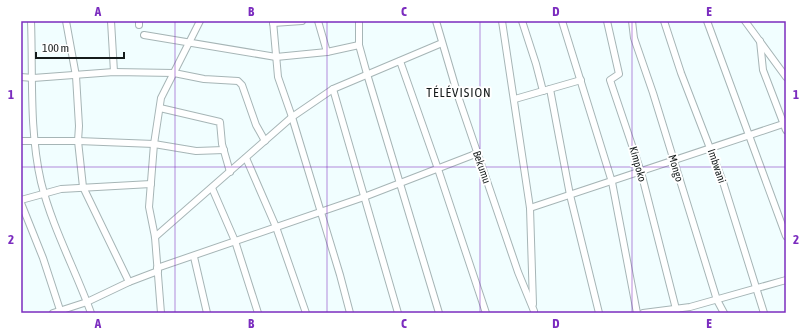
<svg xmlns="http://www.w3.org/2000/svg" width="807" height="334" font-family="'Asap Condensed',sans-serif">
	<style>
		.lines { fill: none; stroke-linecap: round; stroke-linejoin: round }
		.minor-casing { stroke: #a6b5b6; stroke-width: 8 }
		.minor { stroke: #fff; stroke-width: 6 }
		.grid { fill: none; stroke: #7b2cbf; stroke-width: 1; stroke-opacity: 0.55 }
		.labels { text-anchor: middle; stroke-width: 4; stroke-linejoin: round; paint-order: stroke }
		.street-label { font-size: 11px; fill: #151b1b; stroke: #fff }
		.quarter-label { font-size: 13px; letter-spacing: 1px; fill: #151b1b; stroke: #fff }
		.neatline { fill: none; stroke: #7b2cbf; stroke-width: 1.5 }
		.grid-label { font-size: 13px; text-anchor: middle; font-weight: bold; fill: #7b2cbf }
	</style>
	<rect width="100%" height="100%" fill="#f1feff"/>
	<g class="lines">
		<g class="minor-casing">
			<g id="minor">
				<path d="M31 21C33 74 29 130 41 182 52 227 75 269 91 313"/>
				<polyline points="66,21 76,76 79,126 78,141 83,187 129,282"/>
				<polyline points="111,21 114,72"/>
				<polyline points="273,21 278,77 292,117 340,275 350,313"/>
				<polyline points="318,21 327,52"/>
				<polyline points="359,21 359,45 367,74 439,313"/>
				<polyline points="436,21 459,99 518,272 534,311"/>
				<polyline points="502,21 530,208 533,304"/>
				<polyline points="522,21 536,64 543,91"/>
				<polyline points="562,21 612,182 637,313"/>
				<polyline points="607,21 619,74 610,80 641,172 677,313"/>
				<polyline points="632,21 634,38 653,93 717,300 724,313"/>
				<polyline points="664,21 681,73 723,182 764,313"/>
				<polyline points="707,21 786,236"/>
				<polyline points="745,21 786,77"/>
				<polyline points="273,23 302,21"/>
				<polyline points="139,25 139,21"/>
				<polyline points="144,35 276,57 327,52 359,45"/>
				<polyline points="760,41 763,70 786,130"/>
				<polyline points="400,61 438,169 486,313"/>
				<polyline points="21,77 33,78 114,72 174,73 204,79 238,81 242,85 256,125 265,141"/>
				<polyline points="333,89 398,313"/>
				<polyline points="550,89 570,195 599,313"/>
				<polyline points="515,99 581,80"/>
				<polyline points="160,108 220,122 222,144 230,172"/>
				<polyline points="21,141 78,141 154,144 196,151 224,150"/>
				<polyline points="246,158 276,227 306,313"/>
				<polyline points="212,188 235,241 258,313"/>
				<polyline points="21,200 61,189 151,184"/>
				<polyline points="21,203 43,258 60,310"/>
				<polyline points="530,208 783,124"/>
				<polyline points="155,237 292,117 333,89 442,43"/>
				<polyline points="194,257 207,313"/>
				<polyline points="157,268 364,197 478,153"/>
				<polyline points="53,313 87,302 129,282 158,271"/>
				<polyline points="161,313 155,237 149,207 154,144 161,98 200,21"/>
				<polyline points="643,313 690,307 786,280"/>
			</g>
		</g>
		<use href="#minor" class="minor"/>
	</g>
	<path class="grid" d="M175 21V313M327 21V313M480 21V313M632 21V313M21 167H786"/>
	<g class="labels">
		<g class="street-label">
			<text transform="translate(638 164) rotate(74)" y="4">Kimpoko</text>
			<text transform="translate(717 166) rotate(71)" y="4">Imbwani</text>
			<text transform="translate(482 167) rotate(71)" y="4">Bekumu</text>
			<text transform="translate(676 168) rotate(73)" y="4">Mongo</text>
		</g>
		<g class="quarter-label">
			<text x="459" y="97">TÉLÉVISION</text>
		</g>
	</g>
	<rect width="807" height="334" fill="none" stroke="#ffffff" stroke-width="44"/>
	<path d="M36 52v6h88v-6" fill="none" stroke="#151b1b" stroke-width="2"/>
	<text x="42" y="52" font-size="12" fill="#151b1b" stroke="#ffffff" stroke-width="3" paint-order="stroke">100 m</text>
	<rect x="22" y="22" width="763" height="290" class="neatline"/>
	<g class="grid-label">
		<text x="98" y="16">A</text>
		<text x="251" y="16">B</text>
		<text x="404" y="16">C</text>
		<text x="556" y="16">D</text>
		<text x="709" y="16">E</text>
		<text x="11" y="99">1</text>
		<text x="796" y="99">1</text>
		<text x="11" y="244">2</text>
		<text x="796" y="244">2</text>
		<text x="98" y="328">A</text>
		<text x="251" y="328">B</text>
		<text x="404" y="328">C</text>
		<text x="556" y="328">D</text>
		<text x="709" y="328">E</text>
	</g>
</svg>
